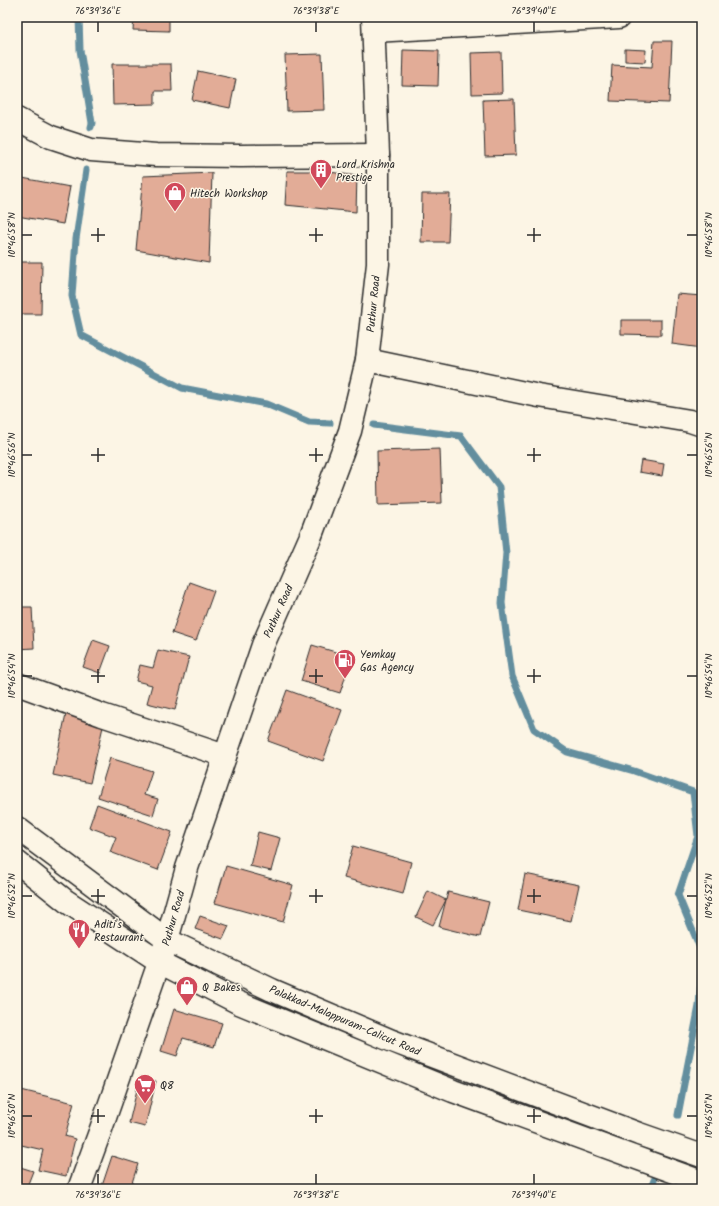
<svg xmlns="http://www.w3.org/2000/svg" width="719" height="1206" font-family="Kalam,sans-serif">
	<style>
		.lines { fill: none; stroke-linecap: round; stroke-linejoin: round }
		.stream { stroke: #638e9e; stroke-width: 7 }
		.building { fill: #e2ac97; stroke: #2b2b2b }
		.minor-casing { stroke: #2b2b2b; stroke-width: 25 }
		.tertiary-casing { stroke: #2b2b2b; stroke-width: 25 }
		.trunk-casing { stroke: #2b2b2b; stroke-width: 25 }
		.minor { stroke: #fcf5e5; stroke-width: 22 }
		.tertiary { stroke: #fcf5e5; stroke-width: 22 }
		.trunk { stroke: #fcf5e5; stroke-width: 22 }
		.ticks { fill: none; stroke: #2b2b2b; stroke-width: 1.5 }
		.labels { text-anchor: middle; stroke-width: 3; stroke-linejoin: round; paint-order: stroke }
		.poi-label { font-size: 11px; fill: #2b2b2b; stroke: #fcf5e5; text-anchor: start }
		.street-label { font-size: 11px; fill: #2b2b2b; stroke: #fcf5e5 }
		.neatline { fill: none; stroke: #2b2b2b; stroke-width: 1.5 }
		.ticks-label { font-size: 10px; text-anchor: middle; fill: #2b2b2b }
	</style>
	<rect width="100%" height="100%" fill="#fcf5e5"/>
	<filter id="ink" filterUnits="userSpaceOnUse"><feTurbulence type="fractalNoise" baseFrequency=".025" numOctaves="2"/><feDisplacementMap in="SourceGraphic" scale="8" xChannelSelector="R" yChannelSelector="G"/><feConvolveMatrix kernelMatrix="1 2 1 2 8 2 1 2 1" color-interpolation-filters="sRGB"/></filter>
	<g filter="url(#ink)">
		<g class="lines">
			<g class="stream">
				<polyline points="79,17 80,50 92,123 91,127"/>
				<polyline points="86,170 76,239 72,296 81,335 182,388 266,404 309,422 330,423"/>
				<polyline points="374,425 461,436 499,487 506,553 502,603 512,676 534,729 567,752 634,771 693,792 698,836 678,895 702,953"/>
				<polyline points="678,1115 699,1006 702,965"/>
				<polyline points="651,1189 654,1180"/>
			</g>
		</g>
		<g class="building">
			<polygon points="134,17 169,17 169,31 133,30"/>
			<polygon points="654,41 672,41 669,103 610,101 612,65 652,67"/>
			<polygon points="625,49 646,50 645,62 625,61"/>
			<polygon points="403,50 439,51 438,86 402,85"/>
			<polygon points="501,52 502,93 472,94 471,53"/>
			<polygon points="322,54 324,110 287,111 285,55"/>
			<polygon points="112,64 171,64 172,91 155,91 155,104 113,105"/>
			<polygon points="198,71 236,79 230,108 192,100"/>
			<polygon points="514,99 516,155 485,156 483,100"/>
			<polygon points="287,171 323,171 357,176 356,212 285,205"/>
			<polygon points="212,173 209,263 136,250 143,176"/>
			<polygon points="22,178 70,187 63,224 17,216 17,206"/>
			<polygon points="422,194 450,194 448,242 421,242"/>
			<polygon points="17,262 42,262 41,314 17,314"/>
			<polygon points="677,294 702,296 702,348 672,344"/>
			<polygon points="621,320 661,320 661,335 621,334"/>
			<polygon points="440,449 442,503 378,505 377,451"/>
			<polygon points="641,460 664,464 662,476 639,472"/>
			<polygon points="189,582 214,591 196,641 172,633"/>
			<polygon points="17,607 32,607 34,648 17,649"/>
			<polygon points="93,640 110,646 100,673 83,667"/>
			<polygon points="312,645 352,657 340,693 301,681"/>
			<polygon points="158,650 189,657 175,710 147,703 152,685 136,681 140,665 153,668"/>
			<polygon points="287,690 342,710 323,761 268,741"/>
			<polygon points="67,709 105,718 90,783 53,775"/>
			<polygon points="110,758 152,771 144,795 158,799 153,815 98,797"/>
			<polygon points="97,804 172,832 158,870 110,852 116,837 89,827"/>
			<polygon points="258,832 280,838 271,871 250,866"/>
			<polygon points="353,846 411,862 403,894 344,878"/>
			<polygon points="226,866 293,885 283,922 215,903"/>
			<polygon points="525,874 579,885 571,921 518,910"/>
			<polygon points="428,891 446,900 433,925 416,917"/>
			<polygon points="448,892 489,902 480,937 439,927"/>
			<polygon points="200,916 229,926 223,939 195,929"/>
			<polygon points="174,1009 222,1023 214,1047 183,1038 177,1056 161,1051"/>
			<polygon points="140,1077 156,1081 145,1127 129,1123"/>
			<polygon points="17,1089 74,1103 65,1136 75,1139 66,1176 38,1170 43,1150 17,1144"/>
			<polygon points="112,1156 138,1164 130,1189 101,1189"/>
			<polygon points="17,1166 33,1171 26,1189 17,1189"/>
		</g>
		<g class="lines">
			<g class="minor-casing">
				<g id="minor">
					<polyline points="374,31 619,17"/>
					<polyline points="17,684 102,715 225,756"/>
				</g>
			</g>
			<g class="tertiary-casing">
				<g id="tertiary">
					<polyline points="17,119 51,137 91,150 156,155 241,156 378,155"/>
					<polyline points="367,360 539,396 690,421 702,425"/>
					<polyline points="79,1189 101,1129 167,940 187,868 263,645 310,538 350,431 367,360 378,264 378,155 373,17"/>
				</g>
			</g>
			<g class="trunk-casing">
				<g id="trunk">
					<polyline points="17,828 167,940 272,990 392,1041 639,1134 702,1156"/>
					<polyline points="17,862 66,901 159,962 239,1003 453,1091 702,1182"/>
				</g>
			</g>
			<use href="#minor" class="minor"/>
			<use href="#tertiary" class="tertiary"/>
			<use href="#trunk" class="trunk"/>
		</g>
	</g>
	<path class="ticks" d="M98 22V32M316 22V32M534 22V32M98 228V242M316 228V242M534 228V242M22 235H32M91 235H105M309 235H323M527 235H541M687 235H697M98 448V462M316 448V462M534 448V462M22 455H32M91 455H105M309 455H323M527 455H541M687 455H697M98 669V683M316 669V683M534 669V683M22 676H32M91 676H105M309 676H323M527 676H541M687 676H697M98 889V903M316 889V903M534 889V903M22 896H32M91 896H105M309 896H323M527 896H541M687 896H697M98 1109V1123M316 1109V1123M534 1109V1123M22 1116H32M91 1116H105M309 1116H323M527 1116H541M687 1116H697M98 1174V1184M316 1174V1184M534 1174V1184"/>
	<defs>
		<g id="building-pin" transform="scale(1.15)"><path d="M0 17L-7.5 6A9.5 9.5 0 1 1 7.5 6Z" fill="#d1495b" stroke="#fcf5e5"/><path d="M-4-6H4V6H1V3H-1V6H-4ZM-2.5-4.3h1.7v1.8h-1.7ZM.8-4.3h1.7v1.8H.8ZM-2.5-1h1.7V.8h-1.7ZM.8-1h1.7V.8H.8Z" fill="#fff"/></g>
		<g id="shop-pin" transform="scale(1.15)"><path d="M0 17L-7.5 6A9.5 9.5 0 1 1 7.5 6Z" fill="#d1495b" stroke="#fcf5e5"/><path d="M-5-2.5h2.3a2.7 3.5 0 0 1 5.4 0H5L5.5 6h-11ZM-1.5-2.5h3a1.5 2.3 0 0 0-3 0Z" fill="#fff"/></g>
		<g id="fuel-pin" transform="scale(1.15)"><path d="M0 17L-7.5 6A9.5 9.5 0 1 1 7.5 6Z" fill="#d1495b" stroke="#fcf5e5"/><path d="M-5.5-6h7V0h2V4h1.3V-2.5L3-4.5l.8-.8L6-3V5H2.5V1h-1V6h-7ZM-4.2-4.7v3.2H.2V-4.7Z" fill="#fff"/></g>
		<g id="restaurant-pin" transform="scale(1.15)"><path d="M0 17L-7.5 6A9.5 9.5 0 1 1 7.5 6Z" fill="#d1495b" stroke="#fcf5e5"/><path d="M-5-6h1v4h1v-4h1v4h1v-4h1v5L-1.5 .5V6h-2V.5L-5-1ZM5-6V6H3V1.5H1.5Q1.5-4 5-6Z" fill="#fff"/></g>
		<g id="supermarket-pin" transform="scale(1.15)"><path d="M0 17L-7.5 6A9.5 9.5 0 1 1 7.5 6Z" fill="#d1495b" stroke="#fcf5e5"/><path d="M-6-5.5h2.5l.6 2H6L4.5 2H-2.5L-4.4-4H-6ZM-1.5 3.2a1.3 1.3 0 1 0 .1 0ZM3 3.2a1.3 1.3 0 1 0 .1 0Z" fill="#fff"/></g>
	</defs>
	<g fill-rule="evenodd">
		<use href="#building-pin" x="321" y="170"/>
		<use href="#shop-pin" x="175" y="193"/>
		<use href="#fuel-pin" x="345" y="660"/>
		<use href="#restaurant-pin" x="79" y="930"/>
		<use href="#shop-pin" x="187" y="987"/>
		<use href="#supermarket-pin" x="145" y="1085"/>
	</g>
	<g class="labels">
		<g class="poi-label">
			<text x="336" y="168">Lord Krishna<tspan x="336" dy="13">Prestige</tspan></text>
			<text x="190" y="197">Hitech Workshop</text>
			<text x="360" y="658">Yemkay<tspan x="360" dy="13">Gas Agency</tspan></text>
			<text x="94" y="928">Aditi's<tspan x="94" dy="13">Restaurant</tspan></text>
			<text x="202" y="991">Q Bakes</text>
			<text x="160" y="1089">Q8</text>
		</g>
		<g class="street-label">
			<text transform="translate(373 304) rotate(-84)" y="4">Puthur Road</text>
			<text transform="translate(278 611) rotate(-66)" y="4">Puthur Road</text>
			<text transform="translate(173 918) rotate(-74)" y="4">Puthur Road</text>
			<text transform="translate(345 1020) rotate(23)" y="4">Palakkad-Malappuram-Calicut Road</text>
		</g>
	</g>
	<rect width="719" height="1206" fill="none" stroke="#fcf5e5" stroke-width="44"/>
	<rect x="22" y="22" width="675" height="1162" class="neatline"/>
	<g class="ticks-label">
		<text x="98" y="14">76°39'36"E</text>
		<text x="316" y="14">76°39'38"E</text>
		<text x="534" y="14">76°39'40"E</text>
		<text transform="translate(11 235) rotate(-90)" y="4">10°46'58"N</text>
		<text transform="translate(708 235) rotate(-90)" y="4">10°46'58"N</text>
		<text transform="translate(11 455) rotate(-90)" y="4">10°46'56"N</text>
		<text transform="translate(708 455) rotate(-90)" y="4">10°46'56"N</text>
		<text transform="translate(11 676) rotate(-90)" y="4">10°46'54"N</text>
		<text transform="translate(708 676) rotate(-90)" y="4">10°46'54"N</text>
		<text transform="translate(11 896) rotate(-90)" y="4">10°46'52"N</text>
		<text transform="translate(708 896) rotate(-90)" y="4">10°46'52"N</text>
		<text transform="translate(11 1116) rotate(-90)" y="4">10°46'50"N</text>
		<text transform="translate(708 1116) rotate(-90)" y="4">10°46'50"N</text>
		<text x="98" y="1198">76°39'36"E</text>
		<text x="316" y="1198">76°39'38"E</text>
		<text x="534" y="1198">76°39'40"E</text>
	</g>
</svg>
